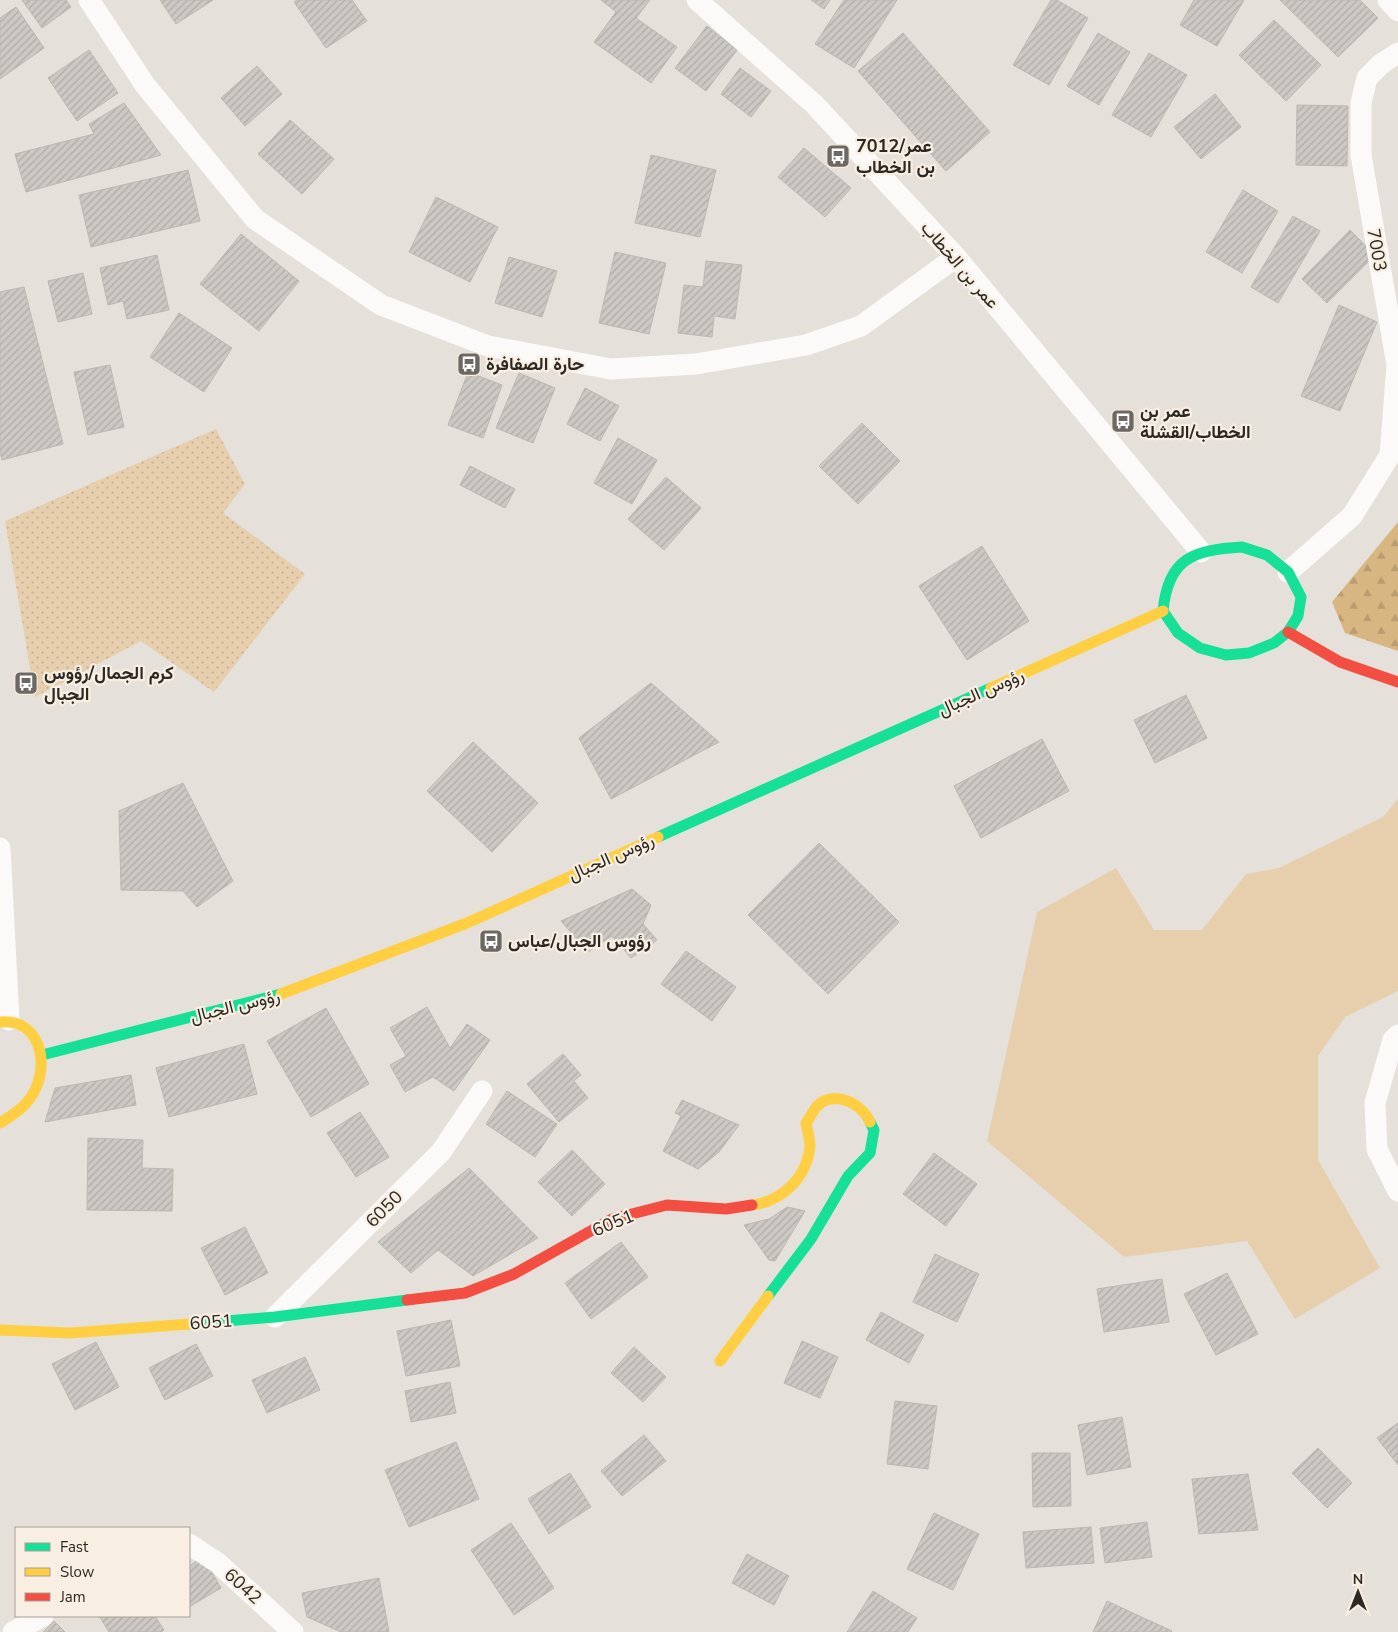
<svg xmlns="http://www.w3.org/2000/svg" width="1398" height="1632" font-family="'Nunito Sans',Vazirmatn,sans-serif">
	<style>
		.green { fill: #e7cead }
		.forest { fill: url(#forest-firs) }
		.park { fill: url(#park-dots) }
		.building { fill: url(#building-hatch); stroke: #bbb7b2 }
		.lines { fill: none; stroke-linecap: round; stroke-linejoin: round }
		.street { stroke: #fbfaf9; stroke-width: 21 }
		.fast { stroke: #16e098; stroke-width: 11 }
		.slow { stroke: #ffcf43; stroke-width: 11 }
		.jam { stroke: #f24e42; stroke-width: 11 }
		.labels { text-anchor: middle; stroke-width: 4.5; stroke-linejoin: round; paint-order: stroke }
		.poi-label { font-size: 18px; font-weight: bold; fill: #2c2823; stroke: #f8eee2; text-anchor: start }
		.street-label { font-size: 18px; fill: #2c2823; stroke: #f8eee2 }
	</style>
	<defs>
		<pattern id="forest-firs" width="22" height="20" patternUnits="userSpaceOnUse" patternTransform="scale(1.25)"><rect width="22" height="20" fill="#d8b682"/><path d="M5 1l3.5 6h-7zM16 11l3.5 6h-7z" fill="#ba9c70"/></pattern>
		<pattern id="park-dots" width="8" height="8" patternUnits="userSpaceOnUse" patternTransform="scale(1.25)"><rect width="8" height="8" fill="#e7cead"/><path d="M2 2h.1M6 6h.1" fill="none" stroke="#c6b195" stroke-width="1.8" stroke-linecap="round"/></pattern>
		<pattern id="building-hatch" width="6" height="6" patternUnits="userSpaceOnUse" patternTransform="scale(1.25)"><rect width="6" height="6" fill="#ccc8c3"/><path d="M-1 1l2-2M0 6l6-6M5 7l2-2" fill="none" stroke="#afaca7"/></pattern>
	</defs>
	<rect width="100%" height="100%" fill="#e6e0da"/>
	<polygon class="green" points="1398,799 1398,991 1345,1017 1318,1056 1318,1160 1380,1268 1295,1319 1247,1241 1124,1257 987,1141 1037,912 1116,868 1154,930 1202,930 1246,874 1279,868 1383,817"/>
	<polygon class="forest" points="1398,522 1398,651 1345,633 1332,602"/>
	<polygon class="park" points="216,429 245,484 223,513 305,574 214,692 141,641 35,697 5,521"/>
	<g class="building">
		<polygon points="22,0 66,0 71,7 42,28"/>
		<polygon points="160,0 213,0 176,24"/>
		<polygon points="297,0 352,0 367,21 326,48 294,2"/>
		<polygon points="601,0 650,0 636,18 677,47 651,83 594,42 616,12"/>
		<polygon points="811,0 830,0 824,9"/>
		<polygon points="844,0 897,0 854,68 815,44"/>
		<polygon points="1051,0 1057,0 1088,18 1049,85 1013,65"/>
		<polygon points="1194,0 1244,0 1217,46 1180,25"/>
		<polygon points="1280,0 1360,0 1378,18 1338,57"/>
		<polygon points="16,7 44,48 0,79 0,18"/>
		<polygon points="1274,20 1321,65 1286,101 1239,55"/>
		<polygon points="707,26 737,50 706,91 675,68"/>
		<polygon points="903,33 990,132 946,171 858,71"/>
		<polygon points="1098,33 1130,52 1099,105 1067,86"/>
		<polygon points="89,50 118,93 77,121 48,78"/>
		<polygon points="1149,53 1187,75 1151,137 1112,115"/>
		<polygon points="257,66 282,94 245,126 221,98"/>
		<polygon points="740,68 771,91 751,117 721,94"/>
		<polygon points="1215,94 1241,127 1201,159 1174,127"/>
		<polygon points="124,103 161,155 26,192 15,154 94,134 89,124"/>
		<polygon points="1297,105 1348,106 1347,166 1296,165"/>
		<polygon points="290,120 334,159 302,194 258,154"/>
		<polygon points="804,148 851,188 825,217 778,177"/>
		<polygon points="651,155 716,170 700,237 635,223"/>
		<polygon points="188,170 200,221 91,247 79,195"/>
		<polygon points="1243,190 1278,211 1242,273 1206,252"/>
		<polygon points="436,197 498,227 470,282 409,252"/>
		<polygon points="1293,216 1320,231 1278,303 1251,287"/>
		<polygon points="1350,230 1375,255 1327,303 1302,279"/>
		<polygon points="241,234 299,281 259,331 200,284"/>
		<polygon points="615,252 666,263 649,334 599,323"/>
		<polygon points="157,255 169,310 127,319 123,301 108,305 100,268"/>
		<polygon points="509,257 557,271 542,317 495,303"/>
		<polygon points="706,261 742,265 735,319 714,316 712,337 678,333 684,285 703,287"/>
		<polygon points="83,273 92,314 58,322 48,281"/>
		<polygon points="24,287 63,444 2,460 0,452 0,292"/>
		<polygon points="1339,305 1377,322 1340,411 1301,396"/>
		<polygon points="179,313 232,348 204,392 150,357"/>
		<polygon points="110,365 124,427 88,435 74,372"/>
		<polygon points="468,372 502,385 483,438 448,425"/>
		<polygon points="519,373 555,388 533,443 496,428"/>
		<polygon points="585,388 619,406 600,441 567,424"/>
		<polygon points="862,423 900,461 858,504 819,466"/>
		<polygon points="618,438 657,460 632,504 594,483"/>
		<polygon points="470,466 515,489 505,508 460,485"/>
		<polygon points="666,477 701,508 664,550 628,519"/>
		<polygon points="982,546 1029,621 967,660 919,586"/>
		<polygon points="651,683 719,742 611,799 579,738"/>
		<polygon points="1186,695 1207,738 1155,763 1134,720"/>
		<polygon points="1042,739 1069,791 981,838 954,786"/>
		<polygon points="473,742 538,803 492,852 427,791"/>
		<polygon points="183,783 233,881 197,907 183,891 121,890 119,811"/>
		<polygon points="819,843 899,922 828,994 748,915"/>
		<polygon points="632,889 651,905 643,924 657,940 631,958 612,936 588,952 561,921"/>
		<polygon points="686,951 736,987 712,1021 661,984"/>
		<polygon points="427,1007 450,1048 467,1024 490,1040 454,1091 433,1077 405,1092 390,1065 406,1056 390,1028"/>
		<polygon points="326,1008 369,1084 311,1117 267,1041"/>
		<polygon points="244,1044 257,1094 169,1117 156,1068"/>
		<polygon points="563,1054 581,1075 574,1081 588,1098 559,1122 527,1084"/>
		<polygon points="131,1075 136,1105 45,1122 55,1088"/>
		<polygon points="507,1091 557,1124 535,1157 486,1124"/>
		<polygon points="682,1100 739,1125 719,1152 698,1169 663,1151 681,1116 675,1113"/>
		<polygon points="360,1112 389,1157 356,1177 327,1133"/>
		<polygon points="88,1138 143,1140 142,1168 173,1169 172,1211 87,1210"/>
		<polygon points="572,1150 605,1184 572,1216 538,1182"/>
		<polygon points="934,1153 977,1184 946,1226 903,1194"/>
		<polygon points="469,1168 538,1238 473,1276 438,1250 411,1273 378,1242"/>
		<polygon points="787,1207 805,1211 775,1261 769,1260 744,1225 769,1219"/>
		<polygon points="245,1227 268,1273 225,1295 201,1248"/>
		<polygon points="621,1242 648,1277 591,1319 565,1283"/>
		<polygon points="935,1254 979,1274 957,1322 913,1302"/>
		<polygon points="1227,1273 1258,1334 1216,1355 1184,1294"/>
		<polygon points="1162,1279 1169,1322 1104,1332 1097,1289"/>
		<polygon points="881,1312 924,1335 909,1363 866,1340"/>
		<polygon points="451,1320 460,1366 406,1376 397,1331"/>
		<polygon points="802,1341 838,1357 820,1398 784,1383"/>
		<polygon points="96,1342 119,1387 75,1410 52,1364"/>
		<polygon points="196,1344 213,1376 165,1400 149,1368"/>
		<polygon points="634,1347 666,1377 643,1402 611,1373"/>
		<polygon points="305,1357 320,1390 267,1413 252,1380"/>
		<polygon points="450,1382 456,1413 411,1422 405,1391"/>
		<polygon points="895,1401 937,1406 928,1469 887,1464"/>
		<polygon points="1122,1417 1131,1467 1087,1475 1078,1425"/>
		<polygon points="1398,1423 1398,1465 1377,1438"/>
		<polygon points="644,1435 666,1461 622,1496 601,1471"/>
		<polygon points="456,1442 479,1499 409,1527 385,1470"/>
		<polygon points="1318,1448 1352,1483 1327,1508 1292,1473"/>
		<polygon points="1032,1453 1070,1453 1071,1506 1033,1507"/>
		<polygon points="570,1473 591,1507 549,1534 528,1499"/>
		<polygon points="1248,1474 1258,1530 1199,1534 1192,1479"/>
		<polygon points="934,1513 979,1534 953,1590 907,1569"/>
		<polygon points="1147,1522 1152,1557 1105,1563 1100,1528"/>
		<polygon points="511,1523 554,1588 514,1615 471,1550"/>
		<polygon points="1091,1527 1094,1563 1026,1568 1023,1532"/>
		<polygon points="747,1554 789,1576 774,1605 732,1583"/>
		<polygon points="203,1557 221,1588 189,1607 189,1566"/>
		<polygon points="379,1578 389,1632 341,1632 307,1617 302,1593"/>
		<polygon points="873,1591 917,1618 908,1632 847,1632"/>
		<polygon points="1107,1601 1172,1631 1171,1632 1093,1632"/>
		<polygon points="99,1616 155,1616 164,1630 161,1632 109,1632"/>
		<polygon points="54,1621 65,1632 43,1632"/>
	</g>
	<g class="lines">
		<g class="street">
			<polyline points="89,0 145,85 255,219 381,305 488,346 611,369 696,364 806,345 861,326 956,257"/>
			<polyline points="697,0 815,105 956,257 1201,552"/>
			<polyline points="1388,0 1398,11"/>
			<polyline points="1288,572 1352,516 1390,455 1397,365 1361,155 1361,103 1367,78 1381,64 1398,53"/>
			<polyline points="0,848 9,1020"/>
			<polyline points="1398,1035 1393,1040 1375,1103 1377,1149 1398,1191"/>
			<polyline points="275,1317 441,1152 482,1091"/>
			<polyline points="189,1544 218,1563 293,1632"/>
			<polyline points="13,1632 43,1616"/>
		</g>
		<g class="fast">
			<path d="M1242 547 1267 555 1288 572 1301 597 1298 616 1288 632 1274 643 1249 653 1226 655 1200 648 1178 633 1163 611C1168 558 1193 550 1242 547Z"/>
			<polyline points="658,837 991,688"/>
			<polyline points="42,1055 281,994"/>
			<polyline points="768,1296 811,1239 848,1176 870,1153 874,1130 870,1122"/>
			<polyline points="190,1324 275,1317 407,1300"/>
		</g>
		<g class="slow">
			<polyline points="991,688 1163,611"/>
			<polyline points="281,994 467,923 658,837"/>
			<path d="M0 1022C39 1018 50 1062 34 1092 27 1106 13 1115 0 1123"/>
			<path d="M752 1205C783 1201 807 1177 810 1146 810 1139 807 1130 806 1123 810 1118 813 1111 817 1106 835 1089 862 1104 870 1122"/>
			<polyline points="0,1330 70,1333 190,1324"/>
			<polyline points="720,1361 768,1296"/>
		</g>
		<g class="jam">
			<polyline points="1288,632 1340,662 1398,682"/>
			<polyline points="407,1300 465,1293 514,1274 612,1219 667,1205 726,1209 752,1205"/>
		</g>
	</g>
	<defs>
		<g id="bus-square" transform="scale(1.25)"><rect x="-9" y="-9" width="18" height="18" rx="4" fill="#6d6863" stroke="#f8eee2"/><path d="M-5-6H5V4H4V6H2V4H-2V6H-4V4H-5ZM-3.5-4V0h7V-4ZM-3.5 1.2v1.5H-2V1.2ZM2 1.2v1.5H3.5V1.2Z" fill="#fff"/></g>
	</defs>
	<g fill-rule="evenodd">
		<use href="#bus-square" x="838" y="156"/>
		<use href="#bus-square" x="469" y="364"/>
		<use href="#bus-square" x="1123" y="421"/>
		<use href="#bus-square" x="26" y="683"/>
		<use href="#bus-square" x="491" y="941"/>
	</g>
	<g class="labels">
		<g class="poi-label">
			<text x="856" y="152">7012/عمر<tspan x="856" dy="21">بن الخطاب</tspan></text>
			<text x="486" y="370">حارة الصفافرة</text>
			<text x="1140" y="417">عمر بن<tspan x="1140" dy="21">الخطاب/القشلة</tspan></text>
			<text x="44" y="679">كرم الجمال/رؤوس<tspan x="44" dy="21">الجبال</tspan></text>
			<text x="508" y="947">رؤوس الجبال/عباس</text>
		</g>
		<g class="street-label">
			<text transform="translate(1377 250) rotate(80)" y="6">7003</text>
			<text transform="translate(960 265) rotate(49)" y="6">عمر بن الخطاب</text>
			<text transform="translate(981 692) rotate(-24)" y="6">رؤوس الجبال</text>
			<text transform="translate(611 857) rotate(-24)" y="6">رؤوس الجبال</text>
			<text transform="translate(235 1006) rotate(-14)" y="6">رؤوس الجبال</text>
			<text transform="translate(384 1209) rotate(-45)" y="6">6050</text>
			<text transform="translate(613 1223) rotate(-22)" y="6">6051</text>
			<text transform="translate(211 1322) rotate(-4)" y="6">6051</text>
			<text transform="translate(243 1586) rotate(42)" y="6">6042</text>
		</g>
	</g>
	<rect x="15" y="1527" width="175" height="90" fill="#f8eee2" stroke="#a69f96"/>
	<rect x="25" y="1543" width="25" height="8" fill="#16e098" stroke="#a69f96"/>
	<text x="60" y="1552" font-size="15" fill="#2c2823">Fast</text>
	<rect x="25" y="1568" width="25" height="8" fill="#ffcf43" stroke="#a69f96"/>
	<text x="60" y="1577" font-size="15" fill="#2c2823">Slow</text>
	<rect x="25" y="1593" width="25" height="8" fill="#f24e42" stroke="#a69f96"/>
	<text x="60" y="1602" font-size="15" fill="#2c2823">Jam</text>
	<g transform="translate(1358 1592)" stroke="#f8eee2" stroke-width="4" paint-order="stroke">
	<path d="M0-4L9 19L0 12L-9 19Z" fill="#2c2823"/>
	<text y="-8" font-size="14" font-weight="bold" text-anchor="middle" fill="#2c2823">N</text>
	</g>
</svg>
